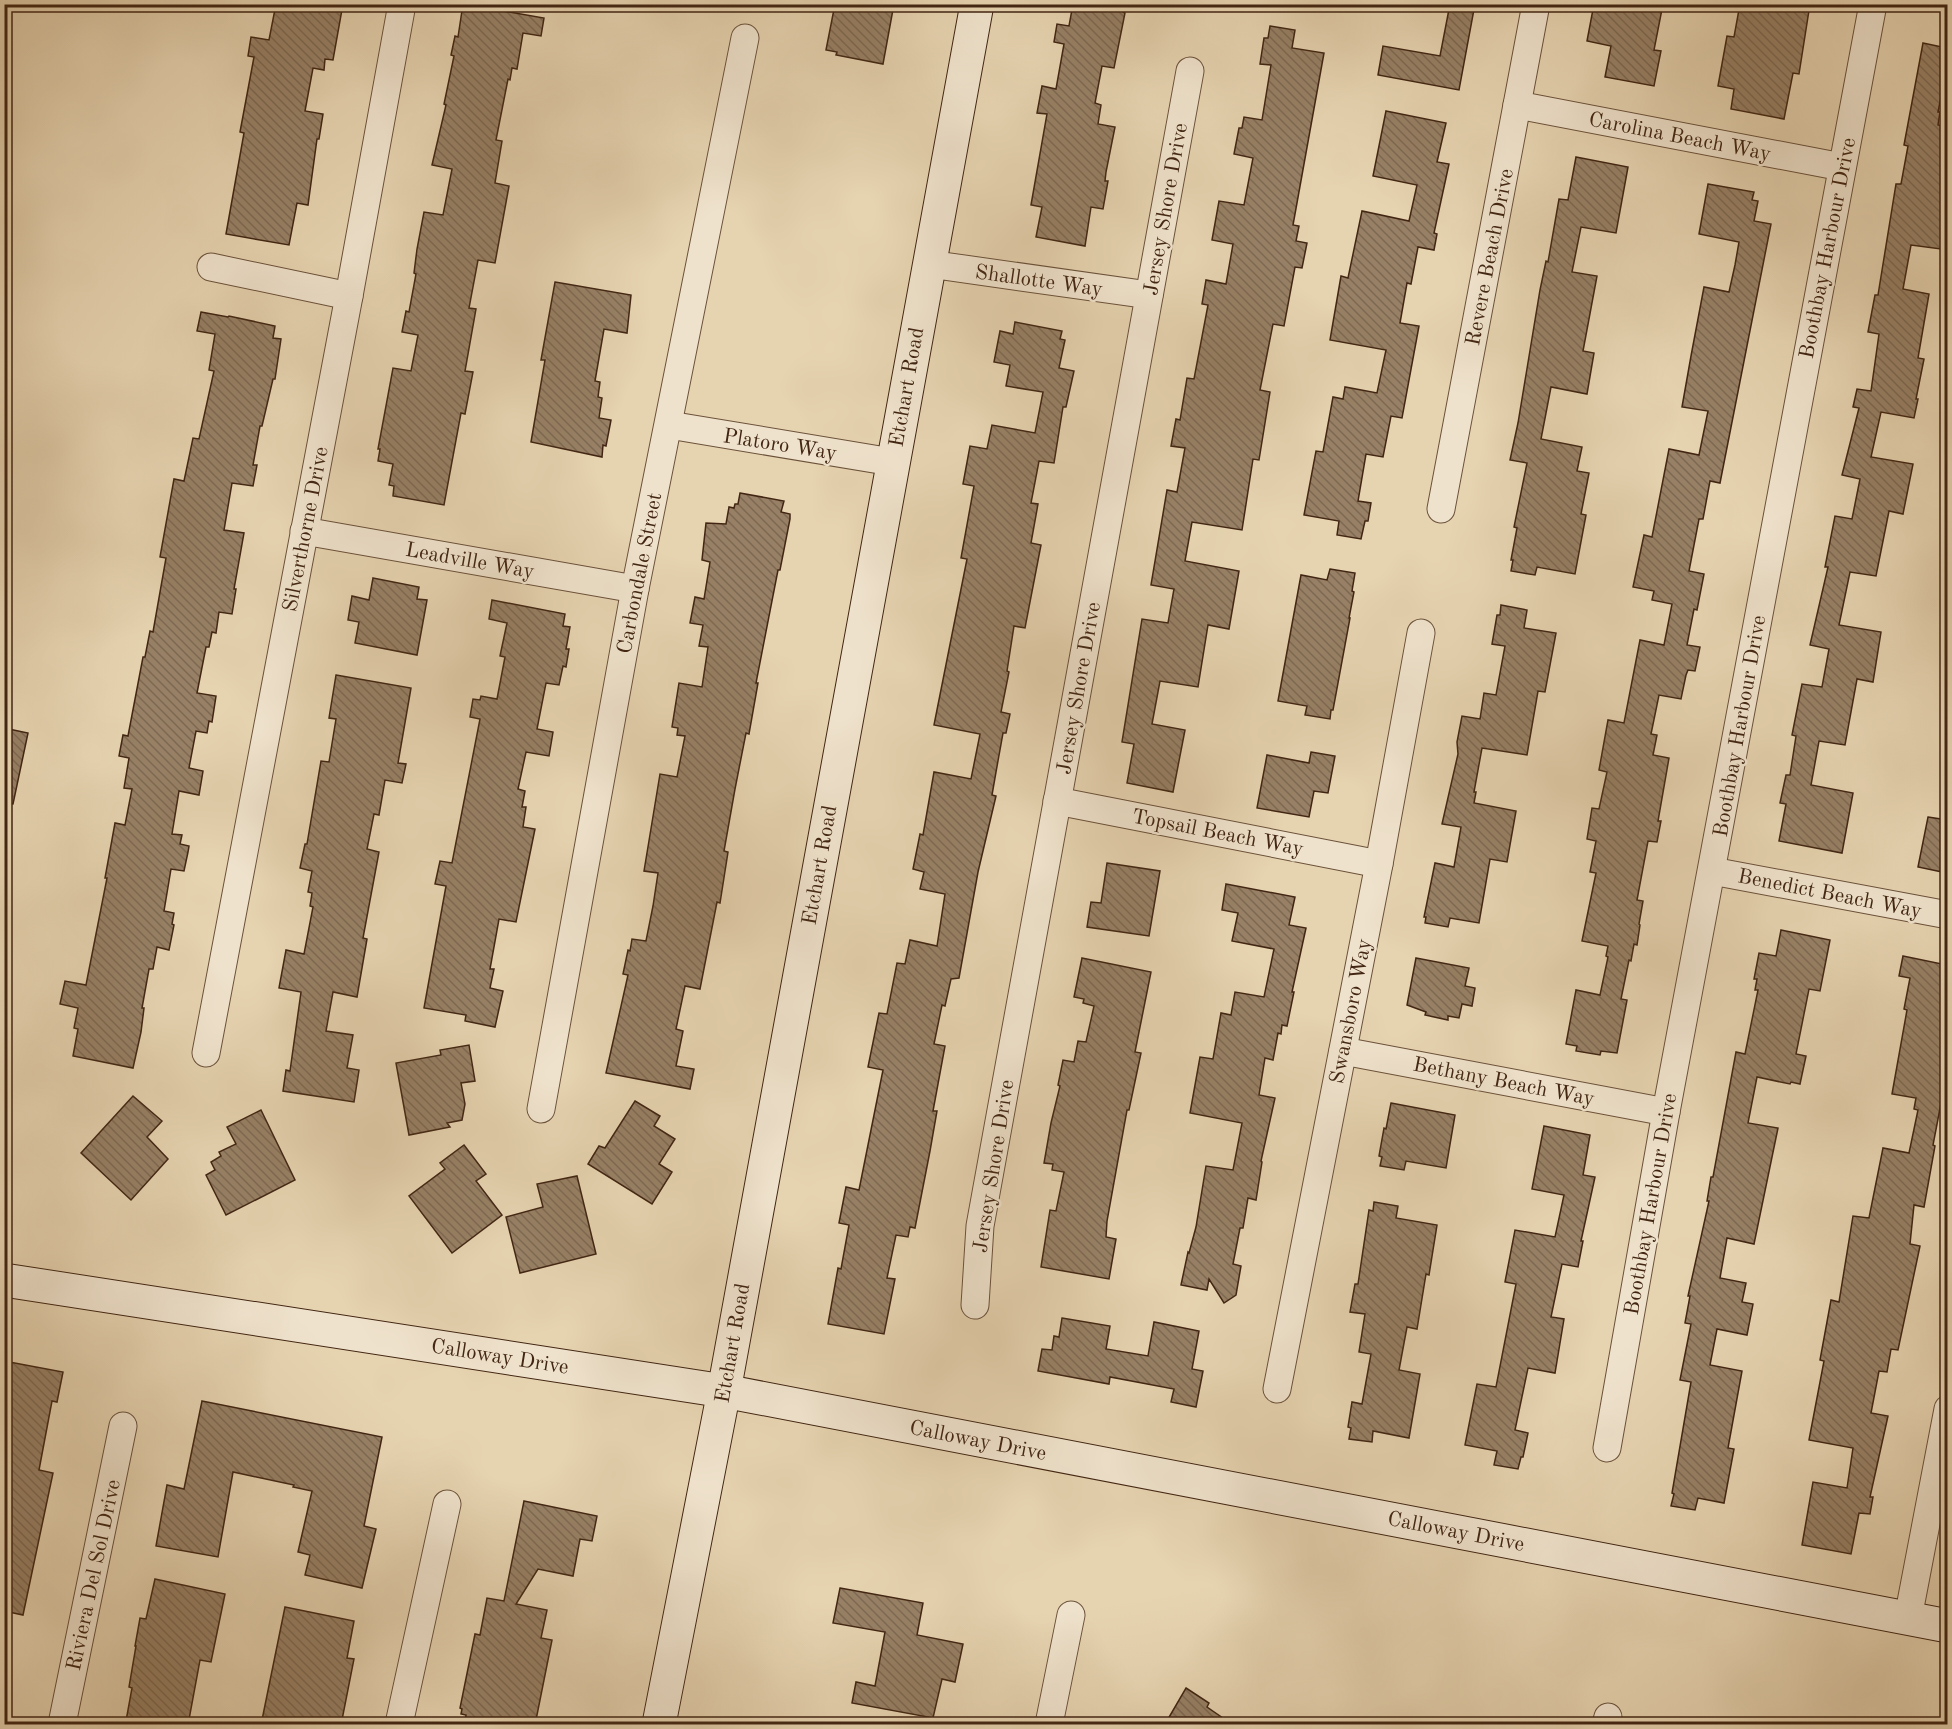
<svg xmlns="http://www.w3.org/2000/svg" width="1952" height="1729" font-family="'Old Standard TT',serif">
	<style>
		.building { fill: url(#building-back-hatch); stroke: #422613; stroke-width: 1.5 }
		.lines { fill: none; stroke-linecap: round; stroke-linejoin: round }
		.street-casing { stroke: #6b513a; stroke-width: 29 }
		.secondary-casing { stroke: #422613; stroke-width: 35 }
		.street { stroke: #efe2cc; stroke-width: 27 }
		.secondary { stroke: #efe2cc; stroke-width: 33 }
		.labels { text-anchor: middle; stroke-width: 5; stroke-linejoin: round; paint-order: stroke }
		.street-label { font-size: 21px; fill: #422613; stroke: #efe2cc }
	</style>
	<defs>
		<pattern id="building-back-hatch" width="6" height="6" patternUnits="userSpaceOnUse" patternTransform="scale(1.5)"><rect width="6" height="6" fill="#978065"/><path d="M-1 5l2 2M0 0l6 6M5-1l2 2" fill="none" stroke="#7d6952"/></pattern>
	</defs>
	<rect width="100%" height="100%" fill="#e6d3b0"/>
	<filter id="stains"><feTurbulence type="fractalNoise" baseFrequency=".00333" numOctaves="4"/><feColorMatrix values="0 0 0 0 .2 0 0 0 0 .09 0 0 0 0 .02 0 0 0 .5 -.17"/></filter>
	<radialGradient id="worn" r=".72"><stop offset=".6" stop-color="#630" stop-opacity="0"/><stop offset="1" stop-color="#630" stop-opacity=".3"/></radialGradient>
	<g class="building">
		<polygon points="276,4 343,4 333,60 325,59 324,70 313,68 305,111 323,114 319,139 317,139 308,205 297,203 289,245 226,234 244,133 240,132 254,57 248,56 251,37 269,40"/>
		<polygon points="463,4 544,18 541,36 523,33 517,69 512,68 510,80 508,79 496,140 502,141 495,183 509,186 495,263 478,260 469,308 476,309 465,371 473,372 465,414 461,413 444,505 393,496 394,486 389,485 393,464 378,461 380,449 378,449 393,368 411,371 418,335 402,332 406,311 409,312 416,274 414,273 417,249 424,212 443,215 452,169 432,165 446,105 444,104 454,56 451,55 455,36 458,37"/>
		<polygon points="835,4 894,4 883,64 836,55 837,52 826,50"/>
		<polygon points="1073,4 1097,8 1098,4 1124,4 1123,12 1125,13 1114,68 1102,66 1095,103 1101,105 1098,124 1115,127 1106,172 1105,181 1108,181 1103,209 1091,207 1085,246 1036,237 1042,207 1031,205 1047,114 1037,113 1042,86 1056,89 1064,44 1054,42 1057,24 1069,26"/>
		<polygon points="1450,4 1475,4 1459,90 1378,75 1383,46 1440,56"/>
		<polygon points="1594,4 1663,4 1654,50 1661,51 1654,86 1605,77 1611,46 1587,41"/>
		<polygon points="1740,4 1810,4 1799,74 1793,73 1784,119 1731,109 1734,89 1718,86 1727,36 1734,37"/>
		<polygon points="1270,26 1295,30 1292,48 1324,53 1293,225 1299,226 1296,241 1307,243 1302,268 1295,267 1284,326 1273,324 1260,390 1270,392 1259,460 1253,459 1242,530 1192,522 1185,561 1239,571 1229,629 1208,625 1198,687 1160,681 1152,724 1185,730 1173,792 1127,783 1134,744 1122,742 1142,619 1168,623 1174,589 1151,585 1167,490 1177,492 1185,448 1171,446 1176,419 1180,420 1187,378 1194,379 1208,305 1202,304 1206,280 1226,284 1233,244 1212,240 1219,201 1244,205 1253,158 1234,154 1239,128 1242,128 1244,117 1262,120 1271,65 1260,64 1264,38 1268,38"/>
		<polygon points="1923,43 1947,48 1947,78 1945,77 1938,112 1940,112 1938,125 1947,127 1947,228 1945,227 1941,249 1911,245 1903,289 1929,294 1918,358 1924,359 1916,399 1918,399 1914,418 1881,412 1871,457 1913,464 1903,514 1889,511 1876,576 1850,572 1839,625 1881,632 1873,682 1857,679 1845,745 1819,741 1811,785 1853,793 1842,853 1779,841 1786,804 1780,803 1786,775 1790,775 1796,736 1792,735 1802,684 1822,687 1829,649 1810,645 1828,567 1825,567 1835,516 1852,519 1860,479 1842,475 1859,408 1853,407 1857,389 1871,391 1879,334 1868,332 1875,295 1878,295 1896,184 1901,184 1908,146 1904,145"/>
		<polygon points="1386,111 1446,123 1437,162 1449,164 1434,233 1437,234 1434,250 1418,247 1411,284 1407,283 1400,323 1419,326 1402,418 1391,416 1383,457 1366,454 1358,501 1371,503 1368,521 1365,521 1361,539 1337,535 1339,521 1304,515 1316,451 1323,452 1333,397 1343,399 1345,387 1377,393 1386,350 1330,340 1341,276 1348,278 1362,211 1409,221 1417,185 1373,176"/>
		<polygon points="1576,157 1628,167 1616,233 1581,227 1572,272 1597,276 1583,351 1594,353 1587,394 1551,387 1541,439 1582,447 1577,471 1589,473 1581,514 1586,515 1575,574 1537,567 1535,575 1511,571 1513,560 1511,560 1517,528 1514,527 1527,463 1510,460 1518,423 1540,290 1546,261 1548,262 1559,199 1568,200"/>
		<polygon points="1708,184 1754,192 1752,200 1758,201 1754,221 1771,224 1720,483 1710,481 1703,519 1699,519 1689,571 1704,574 1697,610 1694,609 1687,645 1700,647 1695,671 1688,670 1686,675 1681,699 1659,695 1651,734 1657,735 1653,755 1669,758 1658,821 1661,821 1657,842 1648,841 1637,900 1643,901 1639,924 1640,925 1637,945 1634,944 1631,961 1629,960 1621,999 1627,1000 1617,1053 1601,1051 1600,1055 1576,1051 1577,1046 1566,1044 1576,990 1600,995 1608,957 1606,956 1608,946 1582,941 1596,873 1590,872 1596,841 1587,839 1592,808 1599,809 1607,772 1599,770 1608,720 1624,723 1640,640 1664,645 1672,604 1652,600 1654,591 1633,587 1644,535 1652,537 1669,449 1699,455 1708,411 1682,407 1691,356 1704,287 1729,292 1735,265 1739,242 1699,234"/>
		<polygon points="555,282 631,295 627,333 604,329 595,381 600,382 598,397 602,398 599,418 611,420 606,446 603,445 602,457 531,442 545,360 541,360"/>
		<polygon points="201,312 228,317 229,316 275,326 273,338 281,339 275,379 273,379 262,426 260,426 253,465 257,465 253,486 232,483 224,530 244,533 234,589 236,589 232,614 219,612 216,633 212,632 209,647 206,647 197,693 216,696 212,722 209,721 207,733 196,731 189,768 203,771 199,795 179,791 172,834 182,835 180,844 189,846 188,852 184,871 171,869 164,911 174,913 172,924 174,925 169,950 157,947 153,969 149,969 142,1008 144,1008 141,1032 133,1068 73,1056 78,1029 74,1028 78,1008 60,1004 65,981 86,985 107,878 105,878 115,823 125,825 132,789 124,788 129,758 119,756 123,735 128,736 143,657 145,657 150,631 153,632 166,558 160,557 174,479 184,481 193,438 199,439 214,371 209,370 215,334 197,331"/>
		<polygon points="1015,322 1062,331 1060,339 1065,340 1059,368 1074,371 1066,407 1063,407 1054,463 1039,461 1031,503 1038,504 1031,543 1041,545 1025,628 1014,626 1007,671 1009,672 1001,712 1010,714 1006,733 1003,733 996,772 992,795 996,796 978,872 959,978 951,979 945,1006 942,1005 934,1044 945,1046 933,1111 937,1111 930,1151 915,1228 910,1227 908,1237 896,1235 887,1278 895,1279 884,1334 828,1324 838,1268 841,1269 849,1225 839,1223 846,1187 859,1190 883,1070 868,1067 879,1013 887,1014 897,963 905,964 910,940 937,946 945,894 920,889 924,872 913,869 920,834 923,835 934,772 971,779 980,734 934,725 967,559 961,558 974,486 963,484 970,446 987,449 992,425 1035,433 1043,392 1006,386 1010,365 994,362 1000,331 1013,334"/>
		<polygon points="740,493 784,501 781,512 790,514 790,519 780,570 778,570 756,683 758,683 749,734 746,733 735,789 724,851 728,852 720,903 717,902 700,989 685,986 676,1029 683,1031 676,1066 694,1069 690,1089 606,1073 628,975 623,974 628,950 630,951 632,939 646,941 653,906 658,873 644,871 660,774 677,777 685,736 677,735 678,728 672,727 679,683 702,687 708,647 699,646 703,625 690,623 695,597 704,599 710,562 702,560 706,523 726,524 729,507 734,508 735,504 738,504"/>
		<polygon points="1330,569 1355,573 1352,591 1354,592 1349,618 1350,618 1333,710 1331,710 1330,719 1305,715 1307,706 1278,701 1301,575 1327,580"/>
		<polygon points="373,578 419,587 417,599 427,600 417,655 355,643 359,622 348,620 352,596 369,600"/>
		<polygon points="492,600 565,614 563,626 570,627 566,649 569,649 566,667 563,666 559,685 546,683 537,729 553,732 549,756 526,752 518,789 525,791 522,807 526,807 523,827 535,829 516,922 499,919 490,969 494,969 490,988 503,991 495,1027 465,1021 466,1015 424,1008 446,886 435,884 440,861 452,863 480,719 470,717 473,699 480,700 481,696 497,699 505,657 500,656 507,623 489,619"/>
		<polygon points="1501,605 1527,610 1524,628 1556,633 1545,692 1538,691 1527,755 1482,748 1474,792 1476,792 1474,803 1516,811 1507,862 1490,859 1479,923 1450,918 1448,927 1425,923 1426,917 1424,917 1435,863 1454,867 1461,827 1442,824 1458,754 1457,742 1462,716 1480,719 1484,693 1496,695 1505,646 1492,644 1497,615 1500,615"/>
		<polygon points="336,675 411,688 398,763 406,764 402,783 385,780 379,815 374,814 367,849 379,852 363,938 367,939 357,997 333,992 326,1031 353,1035 347,1068 359,1070 354,1102 283,1091 286,1070 290,1071 301,992 279,988 286,950 304,954 313,907 310,906 312,893 308,892 312,871 300,868 305,844 307,844 321,761 329,762 336,719 329,718"/>
		<polygon points="4,728 28,733 13,804 4,803"/>
		<polygon points="1311,752 1335,756 1328,793 1314,791 1309,817 1257,808 1267,755 1309,763"/>
		<polygon points="1928,817 1947,820 1947,873 1918,867"/>
		<polygon points="1107,863 1160,871 1149,936 1087,927 1091,902 1101,903"/>
		<polygon points="1226,884 1295,897 1289,925 1306,928 1292,992 1294,992 1287,1026 1282,1025 1281,1034 1278,1033 1273,1060 1265,1058 1259,1095 1275,1098 1261,1161 1262,1162 1256,1200 1248,1198 1243,1228 1240,1228 1233,1264 1241,1266 1236,1295 1224,1303 1209,1279 1207,1290 1181,1285 1188,1252 1189,1253 1196,1227 1206,1166 1233,1170 1242,1123 1190,1113 1200,1057 1213,1059 1221,1013 1231,1015 1235,992 1264,997 1274,949 1232,941 1238,913 1222,910"/>
		<polygon points="1781,930 1830,940 1820,991 1809,989 1796,1054 1806,1056 1800,1084 1791,1082 1790,1084 1757,1077 1748,1123 1778,1128 1754,1244 1727,1238 1720,1278 1746,1283 1742,1302 1753,1304 1747,1335 1717,1329 1710,1365 1742,1371 1728,1448 1734,1449 1724,1503 1698,1498 1695,1510 1671,1506 1674,1494 1672,1493 1691,1382 1680,1380 1691,1324 1685,1323 1690,1296 1688,1296 1709,1201 1707,1201 1711,1177 1713,1177 1736,1052 1745,1054 1758,990 1755,990 1757,979 1754,979 1759,953 1776,956"/>
		<polygon points="1903,956 1947,965 1947,1084 1945,1098 1942,1098 1933,1145 1935,1146 1924,1207 1914,1205 1910,1244 1920,1246 1898,1350 1891,1349 1887,1372 1879,1371 1871,1413 1888,1416 1870,1497 1873,1497 1870,1514 1859,1513 1851,1554 1802,1545 1813,1482 1847,1488 1853,1448 1809,1440 1824,1361 1820,1360 1831,1300 1839,1302 1853,1216 1869,1218 1883,1148 1909,1153 1918,1110 1914,1109 1916,1098 1892,1094 1907,1010 1904,1009 1910,978 1899,976"/>
		<polygon points="1082,958 1151,972 1135,1052 1141,1053 1129,1110 1127,1110 1107,1221 1106,1237 1116,1239 1109,1279 1041,1267 1050,1210 1056,1211 1064,1172 1052,1170 1053,1164 1044,1163 1051,1123 1060,1086 1058,1085 1063,1060 1074,1062 1078,1041 1086,1042 1094,1006 1083,1003 1084,999 1074,997"/>
		<polygon points="1416,958 1469,968 1465,986 1475,988 1472,1006 1462,1004 1459,1018 1448,1016 1448,1020 1425,1015 1426,1012 1407,1005"/>
		<polygon points="469,1045 475,1081 461,1083 465,1104 462,1120 447,1123 450,1127 409,1135 396,1063 441,1055 440,1050"/>
		<polygon points="133,1096 162,1121 147,1137 168,1159 131,1200 81,1153"/>
		<polygon points="635,1101 660,1116 654,1126 675,1139 659,1164 672,1172 652,1204 588,1164 599,1146 605,1148"/>
		<polygon points="1391,1103 1455,1115 1446,1168 1406,1161 1404,1170 1380,1166 1382,1157 1379,1156 1384,1128 1386,1129"/>
		<polygon points="261,1110 295,1180 226,1215 206,1175 215,1170 211,1162 221,1156 219,1152 236,1144 227,1127"/>
		<polygon points="1544,1126 1590,1135 1583,1175 1595,1177 1581,1241 1583,1241 1578,1267 1562,1264 1551,1317 1564,1319 1555,1373 1528,1368 1515,1430 1528,1433 1523,1457 1521,1457 1518,1469 1494,1465 1497,1451 1465,1445 1477,1384 1496,1387 1516,1284 1505,1282 1515,1230 1555,1237 1564,1195 1532,1189"/>
		<polygon points="464,1145 486,1174 476,1181 502,1215 452,1253 409,1196 445,1169 440,1163"/>
		<polygon points="577,1176 596,1254 520,1273 506,1217 543,1207 537,1184"/>
		<polygon points="1374,1202 1398,1206 1396,1218 1437,1225 1429,1275 1426,1274 1417,1329 1407,1327 1399,1370 1420,1374 1409,1438 1373,1431 1372,1442 1349,1439 1351,1428 1348,1427 1352,1402 1362,1404 1371,1354 1359,1352 1365,1314 1350,1312 1355,1284 1358,1284 1369,1210 1373,1211"/>
		<polygon points="1062,1318 1110,1326 1106,1349 1148,1356 1154,1322 1199,1331 1192,1369 1203,1371 1196,1407 1171,1402 1174,1389 1110,1377 1109,1384 1038,1371 1042,1349 1052,1350 1054,1336 1059,1337"/>
		<polygon points="4,1361 63,1372 57,1402 52,1401 39,1470 53,1473 23,1615 4,1611"/>
		<polygon points="202,1401 382,1437 364,1526 376,1529 362,1588 305,1575 310,1555 298,1552 312,1491 293,1487 294,1485 233,1472 218,1557 156,1546 167,1485 184,1489"/>
		<polygon points="524,1501 597,1516 592,1541 580,1539 573,1576 538,1569 516,1604 547,1610 541,1638 552,1640 535,1725 464,1725 466,1715 461,1714 462,1709 460,1708 475,1634 480,1635 487,1598 504,1601"/>
		<polygon points="155,1579 225,1594 211,1662 200,1660 188,1725 144,1725 126,1721 132,1688 129,1687 136,1646 135,1646 140,1618 146,1619"/>
		<polygon points="840,1588 923,1603 917,1635 963,1644 955,1682 942,1679 933,1718 852,1703 856,1682 875,1686 885,1632 833,1623"/>
		<polygon points="285,1607 354,1621 347,1658 354,1659 341,1725 272,1725 272,1722 262,1720"/>
		<polygon points="1186,1688 1209,1703 1207,1707 1233,1725 1181,1725 1168,1719"/>
	</g>
	<g class="lines">
		<g class="street-casing">
			<g id="street">
				<polyline points="1517,105 1842,167"/>
				<polyline points="929,264 1149,295"/>
				<polyline points="211,267 349,296"/>
				<polyline points="669,425 892,462"/>
				<polyline points="1441,509 1536,4"/>
				<polyline points="304,531 635,589"/>
				<polyline points="1057,801 1379,864"/>
				<polyline points="1712,871 1948,915"/>
				<polyline points="1343,1051 1666,1112"/>
				<polyline points="206,1053 349,296 402,4"/>
				<polyline points="541,1109 635,589 745,38"/>
				<polyline points="975,1305 980,1226 1190,71"/>
				<polyline points="1277,1389 1379,864 1421,633"/>
				<polyline points="1607,1448 1666,1112 1873,4"/>
				<polyline points="1908,1618 1948,1409"/>
				<polyline points="62,1724 123,1426"/>
				<polyline points="399,1724 447,1504"/>
				<polyline points="1049,1724 1071,1615"/>
				<polyline points="1606,1724 1608,1717"/>
			</g>
		</g>
		<g class="secondary-casing">
			<g id="secondary">
				<polyline points="4,1280 724,1391 1948,1626"/>
				<polyline points="659,1724 724,1391 977,4"/>
			</g>
		</g>
		<use href="#street" class="street"/>
		<use href="#secondary" class="secondary"/>
	</g>
	<g class="labels">
		<g class="street-label">
			<text transform="translate(1680 136) rotate(11)" y="7">Carolina Beach Way</text>
			<text transform="translate(1165 209) rotate(-80)" y="7">Jersey Shore Drive</text>
			<text transform="translate(1827 248) rotate(-79)" y="7">Boothbay Harbour Drive</text>
			<text transform="translate(1489 257) rotate(-79)" y="7">Revere Beach Drive</text>
			<text transform="translate(1039 280) rotate(8)" y="7">Shallotte Way</text>
			<text transform="translate(906 387) rotate(-80)" y="7">Etchart Road</text>
			<text transform="translate(780 444) rotate(9)" y="7">Platoro Way</text>
			<text transform="translate(305 529) rotate(-79)" y="7">Silverthorne Drive</text>
			<text transform="translate(470 560) rotate(10)" y="7">Leadville Way</text>
			<text transform="translate(639 573) rotate(-79)" y="7">Carbondale Street</text>
			<text transform="translate(1078 688) rotate(-80)" y="7">Jersey Shore Drive</text>
			<text transform="translate(1739 726) rotate(-80)" y="7">Boothbay Harbour Drive</text>
			<text transform="translate(1218 832) rotate(11)" y="7">Topsail Beach Way</text>
			<text transform="translate(819 865) rotate(-80)" y="7">Etchart Road</text>
			<text transform="translate(1830 893) rotate(11)" y="7">Benedict Beach Way</text>
			<text transform="translate(1350 1011) rotate(-79)" y="7">Swansboro Way</text>
			<text transform="translate(1504 1081) rotate(11)" y="7">Bethany Beach Way</text>
			<text transform="translate(993 1166) rotate(-81)" y="7">Jersey Shore Drive</text>
			<text transform="translate(1650 1204) rotate(-80)" y="7">Boothbay Harbour Drive</text>
			<text transform="translate(732 1343) rotate(-80)" y="7">Etchart Road</text>
			<text transform="translate(500 1356) rotate(9)" y="7">Calloway Drive</text>
			<text transform="translate(978 1440) rotate(11)" y="7">Calloway Drive</text>
			<text transform="translate(1456 1531) rotate(11)" y="7">Calloway Drive</text>
			<text transform="translate(93 1575) rotate(-78)" y="7">Riviera Del Sol Drive</text>
		</g>
	</g>
	<rect width="1952" height="1729" fill="none" stroke="#e6d3b0" stroke-width="24"/>
	<rect x="6" y="6" width="1940" height="1717" fill="none" stroke="#422613" stroke-width="3"/>
	<rect x="12" y="12" width="1928" height="1705" fill="none" stroke="#422613" stroke-width="1.5"/>
	<rect width="100%" height="100%" filter="url(#stains)"/>
	<rect width="100%" height="100%" fill="url(#worn)"/>
</svg>
